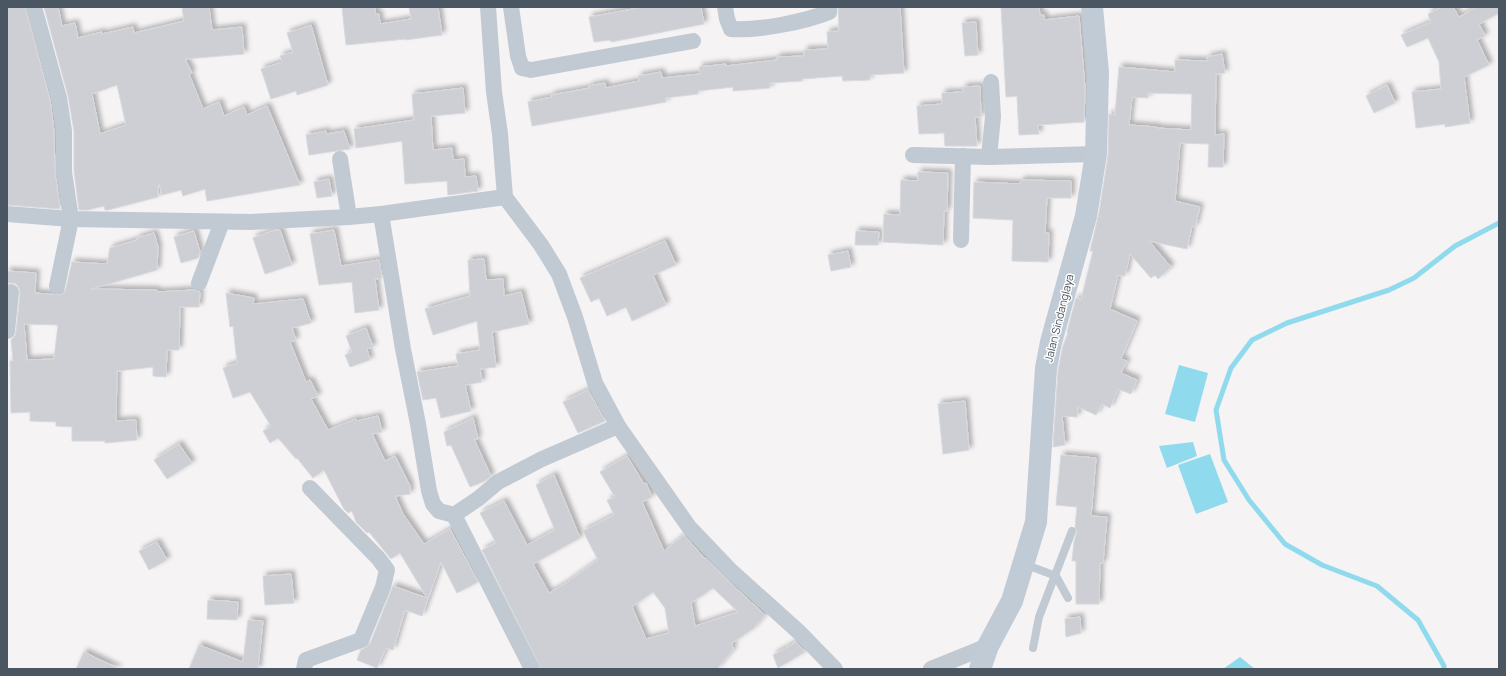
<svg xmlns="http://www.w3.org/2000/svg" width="1506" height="676" font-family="Manrope,sans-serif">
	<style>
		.water { fill: #90daee }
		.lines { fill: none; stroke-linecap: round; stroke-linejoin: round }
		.stream { stroke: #90daee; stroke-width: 5 }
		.building { fill: #cdcfd5; stroke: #d7d9de; fill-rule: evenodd; filter: url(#shadow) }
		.lane { stroke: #c1cad2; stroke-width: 8 }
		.street { stroke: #c1cad2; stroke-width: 16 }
		.secondary { stroke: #c1cbd6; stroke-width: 22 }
		.labels { text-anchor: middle; stroke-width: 3; stroke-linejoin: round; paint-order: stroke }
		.street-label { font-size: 11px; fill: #4a5661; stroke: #fff }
	</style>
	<defs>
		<filter id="shadow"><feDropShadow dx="3.5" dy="-3.5" stdDeviation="2" flood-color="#0004"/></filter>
	</defs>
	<rect width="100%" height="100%" fill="#f5f3f3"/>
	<g class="water">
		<polygon points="1179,365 1208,373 1195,422 1165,414"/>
		<polygon points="1193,442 1197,456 1167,468 1159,446"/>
		<polygon points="1210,454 1228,502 1196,514 1178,465"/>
		<polygon points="1240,657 1255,669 1223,669"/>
	</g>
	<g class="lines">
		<polyline class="stream" points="1444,669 1444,666 1418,620 1377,586 1322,565 1285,544 1249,500 1224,460 1216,410 1231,368 1252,340 1287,323 1389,290 1414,278 1455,246 1499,223"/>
	</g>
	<g class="building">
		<polygon points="7,7 25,7 50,100 54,132 55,173 60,209 7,205"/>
		<path d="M44 7H58L62 26 75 23 78 38 102 32V34L133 27 134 33 184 21 182 7H209L212 30 242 27 244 54 185 59 192 73 189 74 203 109 219 102 224 116 244 107 247 115 267 106 300 185 207 201 205 189 183 196 181 190 162 195 159 184 158 185V197L108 210H105L104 206 88 210H79L74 171V131L68 96ZM117 85 126 125 100 134 92 94Z"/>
		<polygon points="342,7 375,7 375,14 379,14 380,24 411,19 409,7 438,7 442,35 405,40 405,39 346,45"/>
		<polygon points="644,7 701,7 704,24 611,42 610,40 594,42 589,17"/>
		<polygon points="838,7 900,7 904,73 870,75 870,80 843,81 842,76 802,79 802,81 770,83 770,88 733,91 733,87 698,91 698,94 665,98 666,102 532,126 528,102 552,97 551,95 590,88 589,86 605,83 606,88 639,81 638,76 661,72 662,78 700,74 699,67 726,64 726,66 777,60 777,57 804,56 804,50 828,49 827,32 839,31"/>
		<polygon points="1001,7 1039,7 1040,15 1044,15 1044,20 1079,16 1085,88 1084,122 1038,125 1039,134 1019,135 1017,96 1006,97"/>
		<polygon points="1442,7 1453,7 1459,17 1477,7 1499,7 1499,13 1479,24 1485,36 1477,40 1489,65 1464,77 1470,123 1445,127 1445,124 1416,128 1412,92 1441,89 1439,62 1428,38 1407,47 1401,35 1431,22 1428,14"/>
		<polygon points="976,22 978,55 965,56 962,23"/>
		<polygon points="311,25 328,85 297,95 296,91 271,99 261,69 282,62 280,56 293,52 287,33"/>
		<path d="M1222 54 1225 73 1216 74 1215 135 1224 134 1223 167H1208L1209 144 1180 143 1175 201 1200 207 1195 227 1192 226 1187 249 1149 241 1171 267 1158 279 1155 275 1151 278 1130 254 1125 276 1118 275 1110 309 1137 321 1121 359 1127 361 1121 373 1137 380 1131 394 1118 389 1110 408 1102 404 1096 415 1078 407 1077 417 1062 416 1065 445 1053 447 1058 370 1063 346 1068 333 1067 332 1076 298 1081 300 1093 251H1090L1099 213 1108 156 1109 114 1115 115 1119 67 1175 72V60L1208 61 1207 57ZM1148 93 1192 94 1191 130 1157 128V127L1129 125 1132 97 1148 98Z"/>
		<polygon points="1387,85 1395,103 1374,113 1366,96"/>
		<polygon points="980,86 981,117 975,117 977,146 945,146 944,133 919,134 917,106 942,104 942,93 963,92 963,87"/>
		<polygon points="463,88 465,113 431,116 433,150 452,148 453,160 464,159 465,177 476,176 478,191 448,195 447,181 405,184 402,141 356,148 354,129 414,120 412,94"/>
		<polygon points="326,131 326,134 344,131 350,149 309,155 306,135"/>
		<polygon points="918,172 948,173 947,211 944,211 943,245 883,242 884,214 900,215 901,180 918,181"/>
		<polygon points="329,179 332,196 317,198 314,182"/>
		<polygon points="1021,180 1071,181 1071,198 1047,198 1045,233 1049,233 1048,262 1012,261 1013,220 973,218 974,182 1020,184"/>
		<polygon points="275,230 280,230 292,265 265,274 253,238"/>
		<polygon points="334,230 341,266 379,260 382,278 375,279 379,310 355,313 352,282 319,285 310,234"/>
		<polygon points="194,231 200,252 198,258 181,263 174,237"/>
		<polygon points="856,231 879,232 878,245 855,245"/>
		<path d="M154 233 158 247 157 270 91 289 157 290V292L194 290 200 292 199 307H180L179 350H167L166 377 153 376V367L117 371 116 421 136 420 137 440 105 443V441H72V427L56 426V422L30 421V412L11 413 10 361H13L11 340 15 336 16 332 20 293 19 288 16 284 12 283H7V271L36 273 35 293 60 295 64 293 66 288 72 262 107 264 110 248 137 240V238ZM24 324 58 325 54 359 27 360Z"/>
		<polygon points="665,241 676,265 653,275 666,305 632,321 626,307 607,316 599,298 591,302 580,278"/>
		<polygon points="848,251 851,267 831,271 828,255"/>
		<polygon points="484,259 486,280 503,279 504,296 521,292 529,324 492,332 496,367 480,369 482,382 465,385 471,411 441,418 436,398 423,400 417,372 458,366 456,354 480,350 477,321 433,335 425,309 470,296 468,260"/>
		<polygon points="226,293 254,298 253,304 303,299 311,323 292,328 296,340 290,342 306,382 310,380 318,396 311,399 328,430 356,419 357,421 378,416 382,432 372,434 385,461 395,456 410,486 410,494 395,496 403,514 424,544 450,529 478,582 457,593 441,562 422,616 405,610 393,650 386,648 377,668 357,660 361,650 367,647 370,644 393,586 427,598 400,553 391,559 369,532 367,533 356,522 352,511 348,513 344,509 324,470 313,478 297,458 296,459 278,438 270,443 263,431 271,426 250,392 233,398 223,368 237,363 233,326 230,327"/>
		<polygon points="366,328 373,347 367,349 370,360 350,367 345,355 352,352 346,336"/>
		<polygon points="588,390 605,421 578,433 563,402"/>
		<polygon points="965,401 969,450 943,454 938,404"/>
		<polygon points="473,418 478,439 474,439 491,476 485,481 470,487 451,445 447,446 444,432"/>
		<polygon points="179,444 192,463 167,479 154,460"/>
		<polygon points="1061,455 1096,458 1091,516 1107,517 1103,563 1100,563 1099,604 1076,604 1076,561 1072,561 1074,542 1077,531 1075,527 1077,507 1056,505"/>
		<path d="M627 456 644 484 646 483 652 497 642 502 664 551 684 535 705 559 706 558 725 578 765 615 753 629 732 643 733 650 717 669H541L482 550 496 543 480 513 504 501 527 545 555 530 536 485 554 475 580 538 533 564 549 593 563 585 598 560 583 531 614 515 607 500 615 497 600 472ZM713 588 738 612 695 626 691 603ZM653 592 665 608 669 633 646 639 632 607Z"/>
		<polygon points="157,542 167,560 149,570 139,551"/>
		<polygon points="291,574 294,603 265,605 263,576"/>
		<polygon points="208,600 238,602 237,620 207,619"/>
		<polygon points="1080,617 1081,633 1066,637 1065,619"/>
		<polygon points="248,620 263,621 258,667 259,669 189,669 199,645 243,662"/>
		<polygon points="796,642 805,652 778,668 773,655"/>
		<polygon points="84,652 119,669 76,669"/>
	</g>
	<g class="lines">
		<g class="lane">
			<polyline points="1024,564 1056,576 1068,598"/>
			<polyline points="1033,648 1039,617 1072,531"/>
		</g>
		<g class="street">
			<polyline points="34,7 59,98 64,131 64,172 71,219 57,286"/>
			<polyline points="488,7 494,92 500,134 505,197 541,245 559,274 575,317 595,383 618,426 689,527 731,571 800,633 835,669"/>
			<polyline points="511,7 518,56 522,68 531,70 693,41"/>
			<path d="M725 7 727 19 731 29C758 31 804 22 829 12V7"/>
			<polyline points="913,155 989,157 1096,154"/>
			<polyline points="989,157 993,117 991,82"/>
			<polyline points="340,159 349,217"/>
			<polyline points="7,214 71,219 251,222 349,217 381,214 505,197"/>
			<polyline points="381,214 403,349 418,424 429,491 433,504 439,511 454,515"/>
			<polyline points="961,240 963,156"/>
			<polyline points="199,283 222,222"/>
			<polyline points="7,331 11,292"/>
			<polyline points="304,669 306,660 361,640 383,587 387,570 379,559 310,488"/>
			<polyline points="532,669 454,515 479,498 498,482 542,459 618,426"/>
			<polyline points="931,669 988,646"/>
		</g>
		<polyline class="secondary" points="980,669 988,646 1012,601 1036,522 1046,368 1051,342 1086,216 1096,154 1098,73 1092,7"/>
	</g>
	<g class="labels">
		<g class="street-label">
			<text transform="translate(1059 318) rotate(-76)" y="4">Jalan Sindanglaya</text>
		</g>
	</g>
	<rect width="1506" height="676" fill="none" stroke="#4a5661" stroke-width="16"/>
</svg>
